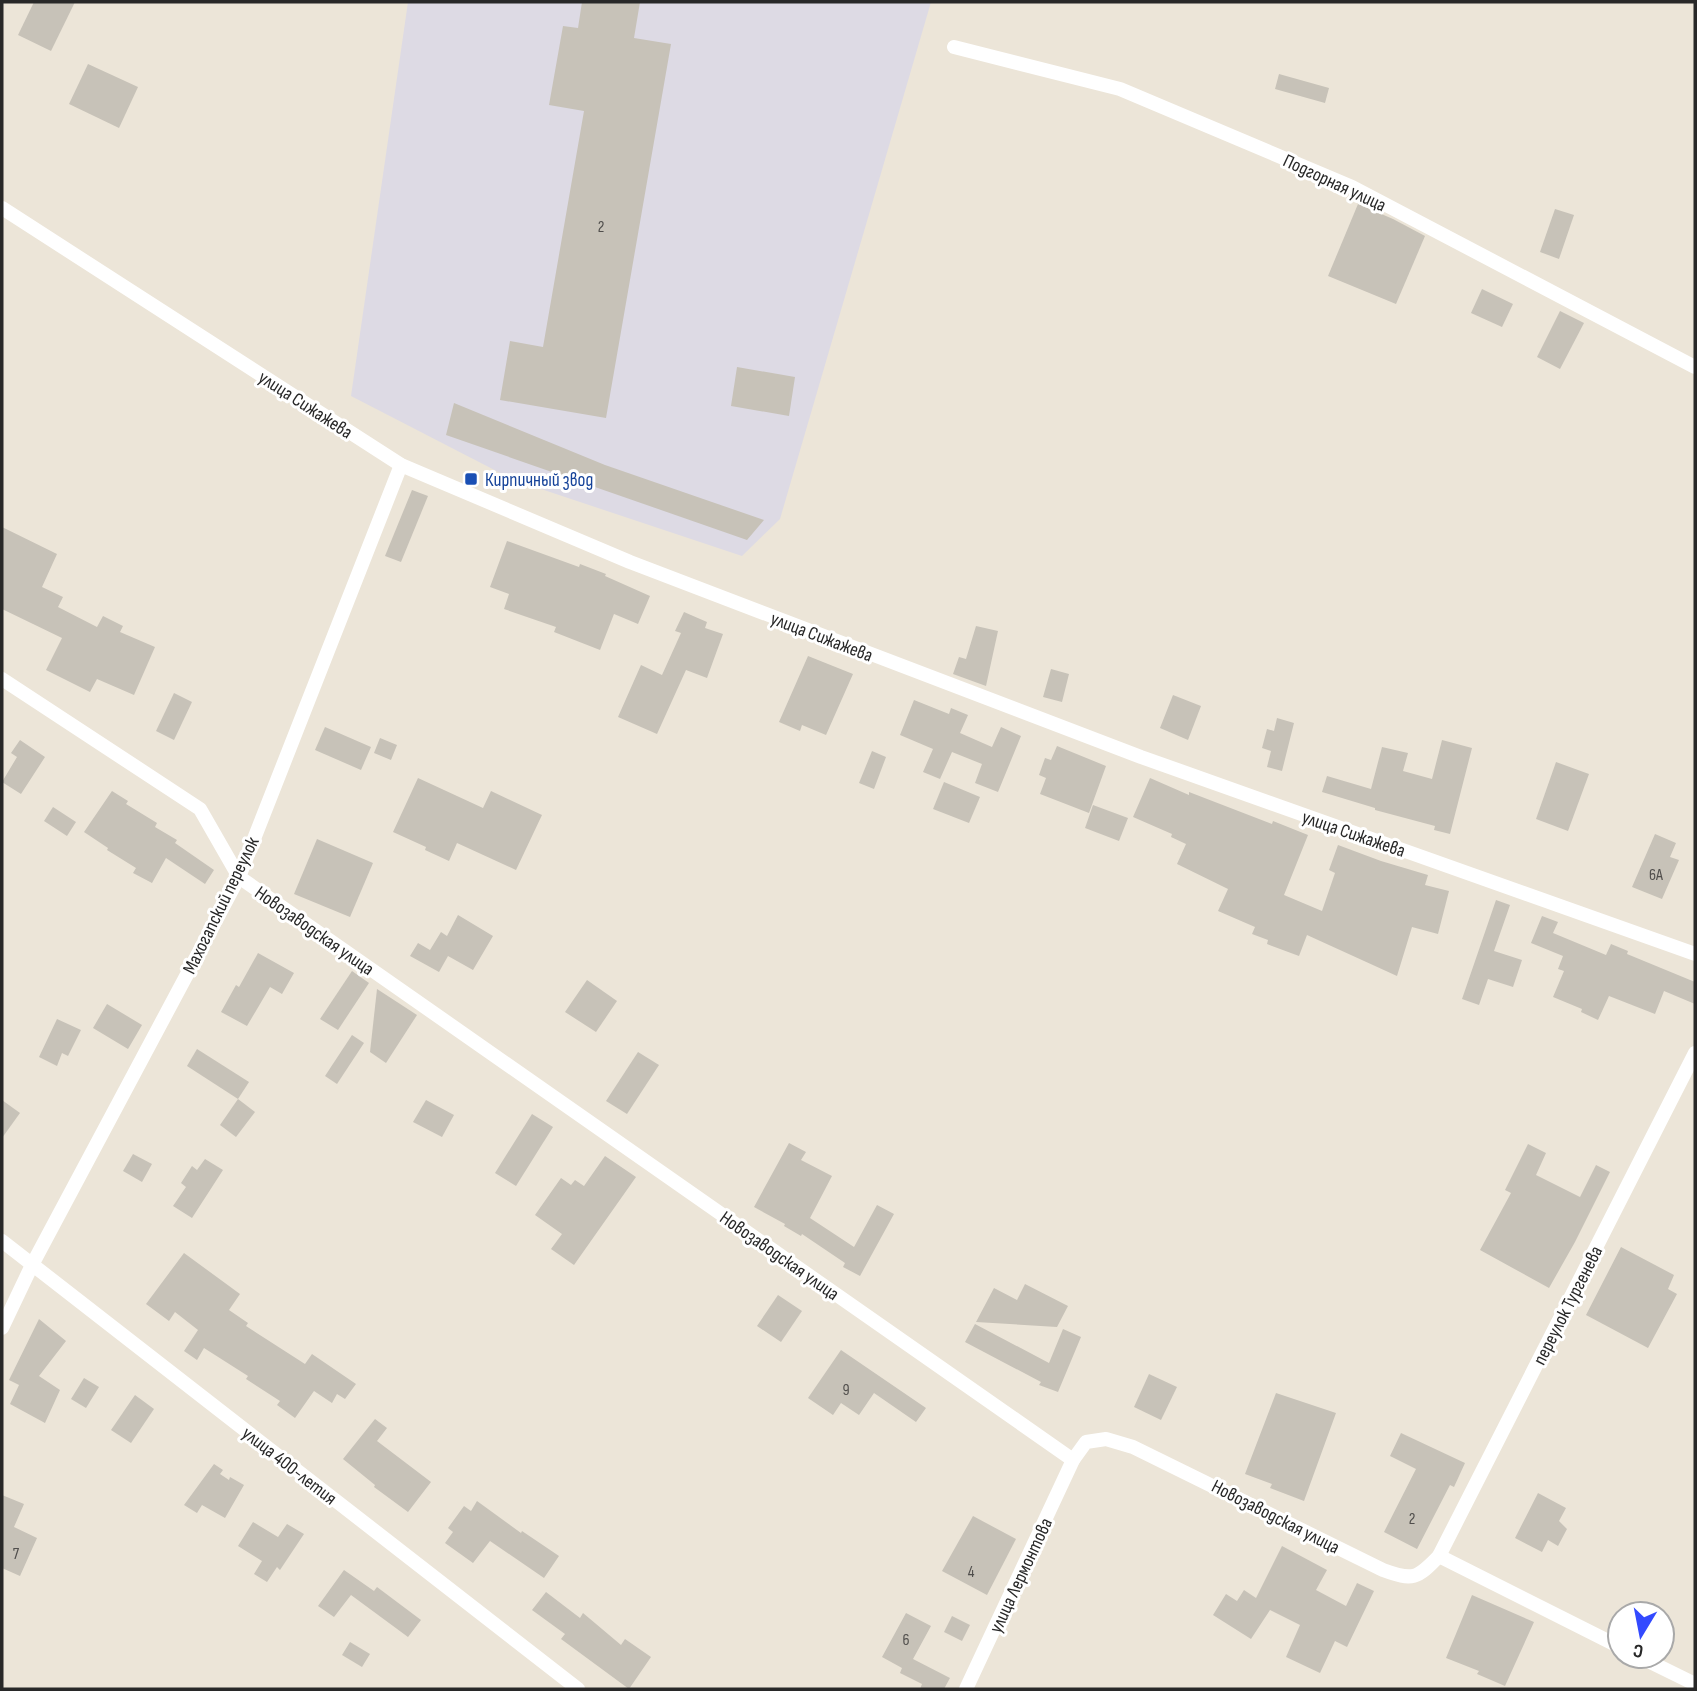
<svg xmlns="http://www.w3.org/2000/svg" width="1697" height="1691" font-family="'Sofia Sans Condensed',sans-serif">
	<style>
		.industrial { fill: #dddae4 }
		.building { fill: #c7c2b8 }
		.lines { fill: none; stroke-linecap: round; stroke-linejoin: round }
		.minor { stroke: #fff; stroke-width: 14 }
		.transit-dot { fill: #1a4fb4; stroke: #fff; stroke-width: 2.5 }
		.labels { text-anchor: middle; stroke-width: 6; stroke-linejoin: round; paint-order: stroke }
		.number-label { font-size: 16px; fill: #504e4c }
		.street-label { font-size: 19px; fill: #282828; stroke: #fff }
		.transit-label { font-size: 19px; fill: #164399; stroke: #fff; text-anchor: start }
	</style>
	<rect width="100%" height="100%" fill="#ece5d8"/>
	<polygon class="industrial" points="408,2 931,2 780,519 742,556 514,480 351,396"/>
	<g class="building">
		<polygon points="34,2 75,2 51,51 18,35"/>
		<polygon points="582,2 640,2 634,38 671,44 606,418 500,400 510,341 543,347 584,111 549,105 563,26 578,28"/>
		<polygon points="88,64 138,87 119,128 69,104"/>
		<polygon points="1279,74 1329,88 1325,103 1275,89"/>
		<polygon points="1358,204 1393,219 1425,236 1396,304 1328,276"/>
		<polygon points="1555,209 1574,215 1559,259 1540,252"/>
		<polygon points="1482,289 1513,304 1502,327 1471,313"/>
		<polygon points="1560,311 1584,323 1560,369 1537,357"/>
		<polygon points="737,367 795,377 789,416 731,406"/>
		<polygon points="454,403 605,465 764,520 747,540 446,435"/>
		<polygon points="412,490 428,496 401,562 385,556"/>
		<polygon points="2,527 57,554 42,587 63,597 58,607 97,627 103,616 123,626 120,632 155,647 134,695 97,679 90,692 46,670 62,638 2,609"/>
		<polygon points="507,541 579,567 580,564 606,574 605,576 650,596 638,624 614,614 600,650 554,632 556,627 504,609 509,594 490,587"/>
		<polygon points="684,612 707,622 705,628 723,634 707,678 686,670 657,734 618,717 641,665 662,675 681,633 675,631"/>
		<polygon points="976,626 998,631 986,686 953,674 959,657 966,659"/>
		<polygon points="808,656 853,674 826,735 802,725 800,731 779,722"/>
		<polygon points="1051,669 1069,674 1062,702 1043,697"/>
		<polygon points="174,693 192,702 174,740 156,731"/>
		<polygon points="1173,695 1201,706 1188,740 1160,728"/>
		<polygon points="914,700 949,714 951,708 968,715 960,733 992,747 1001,727 1021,736 998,792 975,783 982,764 952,752 940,779 923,772 933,749 900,735"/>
		<polygon points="1277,718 1294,723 1282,771 1267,767 1271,751 1262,748 1267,729 1274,731"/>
		<polygon points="325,727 371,747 361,770 315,750"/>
		<polygon points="380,738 397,745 391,760 374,753"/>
		<polygon points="20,740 45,757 21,794 2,782 17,757 11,753"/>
		<polygon points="1442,740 1472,748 1450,834 1434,830 1435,826 1375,810 1375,808 1322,792 1327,776 1371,789 1382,747 1408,753 1403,771 1432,779"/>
		<polygon points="1057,746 1106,766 1089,813 1040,794 1046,778 1039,775 1045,758 1051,760"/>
		<polygon points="872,751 886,757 874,789 859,783"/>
		<polygon points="1556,762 1589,774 1568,831 1536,819"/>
		<polygon points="418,778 483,808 491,791 542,815 516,870 457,843 449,861 425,850 426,847 393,832"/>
		<polygon points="1150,778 1189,795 1189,792 1272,824 1273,821 1308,835 1284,895 1322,911 1335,873 1329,870 1338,845 1381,861 1428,875 1425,885 1449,891 1438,934 1412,927 1397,976 1307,935 1299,956 1267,944 1268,940 1252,934 1255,927 1218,911 1228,889 1177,864 1186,844 1171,837 1172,834 1133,817"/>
		<polygon points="944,782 980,797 969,823 933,809"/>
		<polygon points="112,791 128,801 126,804 157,823 155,827 177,840 175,843 214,870 205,884 166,858 152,883 133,873 136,868 107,850 108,848 84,832"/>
		<polygon points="1093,805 1128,818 1119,841 1085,828"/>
		<polygon points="53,807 76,822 67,836 44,821"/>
		<polygon points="1655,834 1676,843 1670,857 1679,860 1662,899 1632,887"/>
		<polygon points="317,839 373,863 350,917 294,894"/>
		<polygon points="1496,900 1510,905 1494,951 1522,960 1513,987 1488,979 1479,1005 1462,999"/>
		<polygon points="458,915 493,936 473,970 448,956 439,972 410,956 418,943 430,950 441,932 447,936"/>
		<polygon points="1542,916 1558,922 1553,933 1606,955 1611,944 1628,951 1627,954 1695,982 1695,1004 1664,991 1655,1014 1609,996 1598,1020 1581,1012 1582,1009 1553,997 1564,971 1558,969 1563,956 1531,943"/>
		<polygon points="258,953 294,973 282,994 270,987 247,1026 221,1012 236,985 239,987"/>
		<polygon points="352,971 369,983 338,1030 320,1019"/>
		<polygon points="587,980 617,1001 596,1032 565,1012"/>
		<polygon points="377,989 417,1015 386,1063 370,1052"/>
		<polygon points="107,1004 142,1025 128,1049 93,1028"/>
		<polygon points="57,1019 81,1030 68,1056 62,1053 57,1066 39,1057"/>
		<polygon points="352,1035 364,1043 337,1084 325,1076"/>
		<polygon points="197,1049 249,1082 238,1099 187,1066"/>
		<polygon points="638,1052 659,1065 627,1114 606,1101"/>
		<polygon points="238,1099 255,1112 236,1137 220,1125"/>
		<polygon points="2,1100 20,1113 2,1138"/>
		<polygon points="426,1100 454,1115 442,1137 413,1122"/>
		<polygon points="532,1114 553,1127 516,1186 495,1173"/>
		<polygon points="789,1143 806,1152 801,1160 832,1176 810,1218 854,1247 877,1205 894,1214 860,1276 843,1267 845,1263 802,1234 801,1236 784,1226 785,1224 754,1207"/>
		<polygon points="1528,1144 1546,1153 1536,1175 1580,1197 1596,1165 1610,1172 1575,1242 1549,1288 1480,1250 1511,1193 1505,1190"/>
		<polygon points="133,1154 152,1164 142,1182 123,1171"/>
		<polygon points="605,1156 636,1177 574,1265 551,1249 562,1234 535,1215 561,1178 571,1185 575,1180 584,1186"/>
		<polygon points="205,1159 223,1170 192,1218 173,1206 186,1187 181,1183 192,1166 197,1170"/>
		<polygon points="1621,1247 1674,1275 1668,1289 1677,1294 1648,1348 1586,1315"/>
		<polygon points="184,1253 240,1294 229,1310 248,1323 246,1326 305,1364 312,1354 356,1384 345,1399 337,1394 332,1403 314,1391 295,1418 277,1405 280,1401 246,1379 248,1376 204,1348 197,1360 184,1351 198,1330 175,1312 169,1321 146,1304"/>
		<polygon points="1025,1284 1068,1306 1057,1327 976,1322 994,1288 1017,1300"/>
		<polygon points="778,1295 802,1311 781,1342 757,1326"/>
		<polygon points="39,1319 66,1341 39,1376 60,1390 45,1423 10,1404 19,1385 9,1380"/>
		<polygon points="975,1324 1049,1363 1063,1329 1081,1337 1058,1392 1039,1385 1041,1382 965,1342"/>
		<polygon points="841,1350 926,1408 916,1422 874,1393 859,1415 841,1403 833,1415 808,1398"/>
		<polygon points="1149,1374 1177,1387 1161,1420 1134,1407"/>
		<polygon points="84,1378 99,1387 86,1408 71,1399"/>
		<polygon points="1276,1393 1336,1413 1304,1501 1270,1488 1272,1484 1245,1474"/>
		<polygon points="135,1395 154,1409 131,1443 111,1430"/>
		<polygon points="375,1419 387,1428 377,1441 431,1482 408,1512 374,1487 375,1485 343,1459"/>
		<polygon points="1401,1433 1465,1463 1454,1487 1450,1485 1417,1549 1384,1532 1416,1469 1390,1456"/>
		<polygon points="214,1464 223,1470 220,1474 229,1480 230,1477 244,1485 225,1518 202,1505 197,1513 184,1505"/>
		<polygon points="1538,1493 1566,1508 1559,1521 1567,1529 1558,1546 1548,1540 1542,1552 1515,1538"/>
		<polygon points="2,1495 24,1504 14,1527 37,1538 20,1576 2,1568"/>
		<polygon points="477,1501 521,1533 522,1531 559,1556 544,1578 490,1541 473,1563 445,1543 453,1532 448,1528 464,1506 471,1511"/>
		<polygon points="973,1516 1016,1539 987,1595 942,1571"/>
		<polygon points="253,1522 278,1537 287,1524 304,1534 280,1570 277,1567 267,1582 254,1574 262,1561 238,1546"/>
		<polygon points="1282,1546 1327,1570 1316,1590 1346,1606 1357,1583 1374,1591 1347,1647 1335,1641 1320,1673 1286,1657 1300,1625 1270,1610 1251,1639 1213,1615 1226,1594 1237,1601 1244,1590 1256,1598"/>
		<polygon points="344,1570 374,1591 377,1587 421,1620 408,1637 351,1595 334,1617 318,1606"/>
		<polygon points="546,1592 580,1618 583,1613 621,1645 625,1639 651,1657 629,1689 561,1639 565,1634 532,1610"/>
		<polygon points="1472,1595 1534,1622 1505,1686 1477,1674 1479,1671 1446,1658"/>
		<polygon points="906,1613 931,1626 913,1659 950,1678 944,1689 920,1689 922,1684 900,1673 902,1668 882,1657"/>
		<polygon points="952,1616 970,1625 962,1641 944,1632"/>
		<polygon points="350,1642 370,1654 362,1667 342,1655"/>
	</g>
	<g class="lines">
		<g class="minor">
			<polyline points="954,47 1120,89 1352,187 1695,367"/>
			<polyline points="2,208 401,465 630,562 1141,757 1695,954"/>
			<path d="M2 679 200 809 239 877 1073 1460 1086 1442 1106 1439 1133 1447 1383 1570C1413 1581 1417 1579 1439 1556L1620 1647"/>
			<polyline points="2,1241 578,1689"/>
			<polyline points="2,1328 32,1265 239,877 401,465"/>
			<polyline points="1439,1556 1695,1053"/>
			<polyline points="1638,1656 1695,1684"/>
			<polyline points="966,1689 1073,1460"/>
		</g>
	</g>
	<rect class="transit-dot" x="464" y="472" width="14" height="14" rx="3.5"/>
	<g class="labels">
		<g class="number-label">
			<text x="601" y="232">2</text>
			<text x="1656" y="880">6А</text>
			<text x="846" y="1395">9</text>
			<text x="1412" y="1524">2</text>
			<text x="16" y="1559">7</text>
			<text x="971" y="1577">4</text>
			<text x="906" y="1645">6</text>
		</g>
		<g class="street-label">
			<text transform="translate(1335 182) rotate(25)" y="7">Подгорная улица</text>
			<text transform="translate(306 404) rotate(33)" y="7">улица Сижажева</text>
			<text transform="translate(822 636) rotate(21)" y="7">улица Сижажева</text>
			<text transform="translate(1354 833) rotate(19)" y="7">улица Сижажева</text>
			<text transform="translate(220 905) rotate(-64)" y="7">Махогапский переулок</text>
			<text transform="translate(315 930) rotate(35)" y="7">Новозаводская улица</text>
			<text transform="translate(780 1255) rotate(35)" y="7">Новозаводская улица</text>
			<text transform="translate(1567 1305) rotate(-63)" y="7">переулок Тургенева</text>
			<text transform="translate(290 1465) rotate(38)" y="7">улица 400-летия</text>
			<text transform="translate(1276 1516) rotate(27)" y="7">Новозаводская улица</text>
			<text transform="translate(1020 1575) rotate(-65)" y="7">улица Лермонтова</text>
		</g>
		<g class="transit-label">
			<text x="485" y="486">Кирпичный звод</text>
		</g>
	</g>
	<rect width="1697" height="1691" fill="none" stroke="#282828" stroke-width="7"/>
	<g transform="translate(1641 1635) rotate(190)"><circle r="33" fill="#ffffff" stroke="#a9a9a9" stroke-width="2"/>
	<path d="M0-5L12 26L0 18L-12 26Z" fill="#334aff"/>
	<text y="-10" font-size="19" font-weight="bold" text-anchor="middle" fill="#282828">С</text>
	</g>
</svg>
